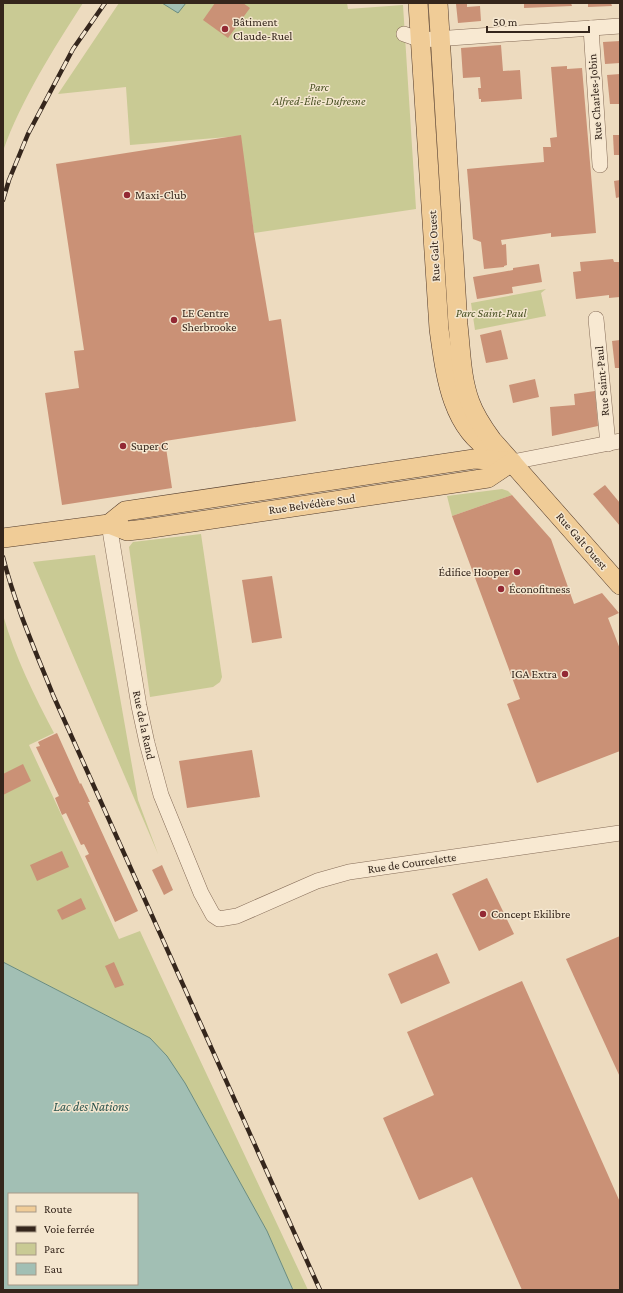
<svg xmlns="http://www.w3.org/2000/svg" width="623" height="1293" font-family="'Crimson Pro',serif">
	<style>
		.green { fill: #c9ca94 }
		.water { fill: #a2bfb4; stroke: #6a8c80; fill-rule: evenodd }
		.building { fill: #ca9176 }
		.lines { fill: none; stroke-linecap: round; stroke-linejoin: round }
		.minor-casing { stroke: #856c58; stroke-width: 16 }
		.major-casing { stroke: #523b2c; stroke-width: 20 }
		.minor { stroke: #f8e9d2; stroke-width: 15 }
		.major { stroke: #f0cc97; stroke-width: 19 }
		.rail-casing { stroke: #35261c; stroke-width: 4.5 }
		.rail { stroke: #f4e6cf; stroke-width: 3; stroke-dasharray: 9; stroke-linecap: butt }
		.poi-dot { fill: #932934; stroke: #f4e6cf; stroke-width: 1.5 }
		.labels { text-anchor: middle; stroke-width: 3; stroke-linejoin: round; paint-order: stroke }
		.poi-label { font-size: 12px; fill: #35261c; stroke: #f4e6cf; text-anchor: start }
		.park-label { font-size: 12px; font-style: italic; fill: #495123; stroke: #f4e6cf }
		.street-label { font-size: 12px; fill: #35261c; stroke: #f4e6cf }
		.water-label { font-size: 13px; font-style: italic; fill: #2c544e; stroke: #f4e6cf }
	</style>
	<rect width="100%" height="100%" fill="#eddbbf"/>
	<g class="green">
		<path d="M3 3H83C54 48 21 100 3 151Z"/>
		<polygon points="119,3 347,3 348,9 403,5 416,209 254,233 240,136 130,145 126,87 58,94"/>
		<polygon points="546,289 541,293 546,316 475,330 471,303"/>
		<polygon points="502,489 508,491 512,495 452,516 447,496"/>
		<polygon points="201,534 222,677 220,682 213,687 150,697 129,547 133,542"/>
		<polygon points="95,555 138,800 158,854 33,562"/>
		<path d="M3 615C15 657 34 695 54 733L29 745 119 939 140 931C195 1051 252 1170 308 1290H293L267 1231 185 1083 167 1056 150 1038 3 962Z"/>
	</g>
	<g class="water">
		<polygon points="162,3 186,3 178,13"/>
		<path d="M3 962 150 1038 167 1056 185 1083 267 1231 293 1290H3ZM9 1194H137V1284H9Z"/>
	</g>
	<g class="building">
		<polygon points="215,3 243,3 250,8 228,38 203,20"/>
		<polygon points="467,3 467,7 480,6 481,21 458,23 456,4"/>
		<polygon points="524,3 571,3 572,6 524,8"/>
		<polygon points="588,3 611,3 612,6 588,7"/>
		<polygon points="620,41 620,63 605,64 603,42"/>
		<polygon points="501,45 503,71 520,70 522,99 481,102 481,99 479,99 478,88 481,88 480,77 463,78 461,48"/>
		<polygon points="567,66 567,69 582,68 596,233 551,237 551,233 501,240 502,245 506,244 507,265 504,266 504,267 484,269 481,242 473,239 467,169 544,162 543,147 551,147 550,138 557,137 551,67"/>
		<polygon points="620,74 620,104 610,104 607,75"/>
		<polygon points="241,135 254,233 269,321 281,319 296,421 165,441 172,488 62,505 45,393 79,388 74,351 84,350 56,164"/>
		<polygon points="613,135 620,135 620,155 614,155"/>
		<polygon points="620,180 620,197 616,198 614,181"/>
		<polygon points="613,259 614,262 620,262 620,297 609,298 609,295 576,299 573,272 581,271 580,262"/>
		<polygon points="539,264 542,282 512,287 513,293 477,299 473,277 513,270 513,268"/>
		<polygon points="501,330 508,359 486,363 480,335"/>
		<polygon points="620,340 620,368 615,368 612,341"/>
		<polygon points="535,379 539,397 513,403 509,385"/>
		<polygon points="595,391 598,426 552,436 550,407 575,405 574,394"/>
		<polygon points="605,485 620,503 620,526 593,494"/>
		<polygon points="512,495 551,539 574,604 602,593 619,613 608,618 620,649 620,751 537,783 507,704 520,699 452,516"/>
		<polygon points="272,576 282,638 252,643 242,580"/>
		<polygon points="57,733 80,784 81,783 90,802 88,802 138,911 115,922 85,856 89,854 84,844 81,845 66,813 62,815 55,798 59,796 36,747 40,746 38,742"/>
		<polygon points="252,750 260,797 187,808 179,761"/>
		<polygon points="23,764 31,781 3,795 3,774"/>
		<polygon points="62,851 69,867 37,881 30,865"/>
		<polygon points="162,865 173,890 164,895 152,870"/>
		<polygon points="487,878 514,934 479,951 452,894"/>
		<polygon points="81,898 86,909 62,920 57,910"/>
		<polygon points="620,936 620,1077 566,959"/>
		<polygon points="437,953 450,983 401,1004 388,974"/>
		<polygon points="114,962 124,985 115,988 105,966"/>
		<polygon points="522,981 620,1202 620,1290 522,1290 472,1177 419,1200 383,1118 434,1095 407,1032"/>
	</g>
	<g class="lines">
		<g class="minor-casing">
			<g id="minor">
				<polyline points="591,28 600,165"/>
				<polyline points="404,34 421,40 620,26"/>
				<polyline points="596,319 608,444"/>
				<polyline points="512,462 620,441"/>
				<polyline points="109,524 139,706 147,743 161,795 201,893 213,915 219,919 237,916 317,881 349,872 620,833"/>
			</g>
		</g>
		<g class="major-casing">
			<g id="major">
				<path d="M418 3 439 329C445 371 450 427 492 451"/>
				<path d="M438 3 458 325C461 351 461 378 470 402 475 416 484 429 492 440L620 585"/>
				<polyline points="109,524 125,511 474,459 505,461"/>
				<polyline points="3,538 109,524 127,531 145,529 442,485 488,478 512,462"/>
			</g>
		</g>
		<use href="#minor" class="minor"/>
		<use href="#major" class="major"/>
		<g class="rail-casing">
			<g id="rail">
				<polyline points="3,200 9,180 28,134 73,49 105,3"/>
				<path d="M3 557C15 605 35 650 53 695L320 1290"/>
			</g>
		</g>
		<use href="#rail" class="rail"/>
	</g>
	<g class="poi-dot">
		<circle cx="225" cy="29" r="4"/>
		<circle cx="127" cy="195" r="4"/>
		<circle cx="174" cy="320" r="4"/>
		<circle cx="123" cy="446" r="4"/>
		<circle cx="517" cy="572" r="4"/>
		<circle cx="501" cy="589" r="4"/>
		<circle cx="565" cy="674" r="4"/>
		<circle cx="483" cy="914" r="4"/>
	</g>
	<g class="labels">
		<g class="poi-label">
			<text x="233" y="26">Bâtiment<tspan x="233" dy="14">Claude-Ruel</tspan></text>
			<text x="135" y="199">Maxi-Club</text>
			<text x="182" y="317">LE Centre<tspan x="182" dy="14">Sherbrooke</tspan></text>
			<text x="131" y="450">Super C</text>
			<text x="509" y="576" text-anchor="end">Édifice Hooper</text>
			<text x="509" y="593">Éconofitness</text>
			<text x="557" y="678" text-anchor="end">IGA Extra</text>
			<text x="491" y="918">Concept Ekilibre</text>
		</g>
		<g class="park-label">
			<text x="319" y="91">Parc<tspan x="319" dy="14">Alfred-Élie-Dufresne</tspan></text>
			<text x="491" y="317">Parc Saint-Paul</text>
		</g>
		<g class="street-label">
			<text transform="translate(595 97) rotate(-94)" y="4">Rue Charles-Jobin</text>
			<text transform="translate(434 246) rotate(-93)" y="4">Rue Galt Ouest</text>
			<text transform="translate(602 381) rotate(-95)" y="4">Rue Saint-Paul</text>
			<text transform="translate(312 504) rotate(-8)" y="4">Rue Belvédère Sud</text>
			<text transform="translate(582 541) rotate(49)" y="4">Rue Galt Ouest</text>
			<text transform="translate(144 725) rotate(78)" y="4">Rue de la Rand</text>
			<text transform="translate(412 863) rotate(-8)" y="4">Rue de Courcelette</text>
		</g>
		<g class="water-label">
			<text x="91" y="1111">Lac des Nations</text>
		</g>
	</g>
	<rect width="623" height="1293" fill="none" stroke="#35261c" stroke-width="8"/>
	<rect x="8" y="1193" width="130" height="92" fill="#f4e6cf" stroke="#a89987"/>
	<rect x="16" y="1206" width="20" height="6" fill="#f0cc97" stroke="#a89987"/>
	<text x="44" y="1213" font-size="12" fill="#35261c">Route</text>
	<rect x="16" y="1226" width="20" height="6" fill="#35261c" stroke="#a89987"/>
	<text x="44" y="1233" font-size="12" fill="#35261c">Voie ferrée</text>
	<rect x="16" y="1243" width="20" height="12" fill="#c9ca94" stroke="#a89987"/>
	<text x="44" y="1253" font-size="12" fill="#35261c">Parc</text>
	<rect x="16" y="1263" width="20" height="12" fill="#a2bfb4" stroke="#a89987"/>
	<text x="44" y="1273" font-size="12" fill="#35261c">Eau</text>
	<path d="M487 26v6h102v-6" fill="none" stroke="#35261c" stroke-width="2"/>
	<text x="493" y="26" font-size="12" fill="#35261c" stroke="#f4e6cf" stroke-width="3" paint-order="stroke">50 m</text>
</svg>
